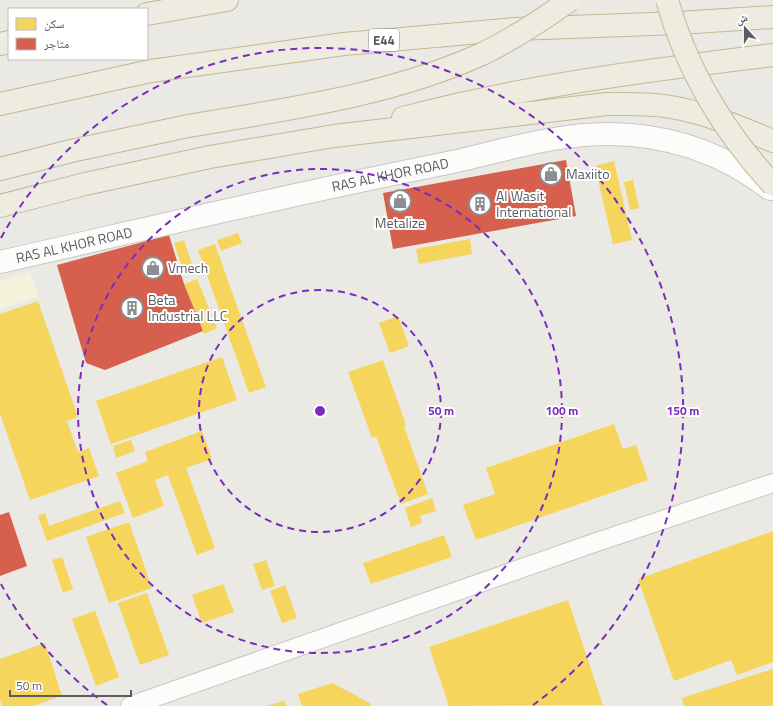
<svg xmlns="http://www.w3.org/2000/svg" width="773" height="706" font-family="'Titillium Web','Noto Naskh Arabic',sans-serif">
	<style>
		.commercial { fill: #f5f2dc }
		.homes { fill: #f6d55c }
		.shops { fill: #d6604d }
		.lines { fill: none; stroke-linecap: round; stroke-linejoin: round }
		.street-casing { stroke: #c7c7c6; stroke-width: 20 }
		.secondary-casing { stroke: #c7c7c6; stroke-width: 24 }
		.highway-casing { stroke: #c2b891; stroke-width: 24 }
		.street { stroke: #fcfcfb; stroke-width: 18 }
		.secondary { stroke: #fcfcfb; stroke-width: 22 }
		.highway { stroke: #eeece0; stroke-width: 22 }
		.highway-bridge-casing { stroke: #c2b891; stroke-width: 24; stroke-linecap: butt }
		.highway-bridge { stroke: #eeece0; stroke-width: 22 }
		.ring { fill: none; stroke: #7b2cbf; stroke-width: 2; stroke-dasharray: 7 5 }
		.labels { text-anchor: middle; stroke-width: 4; stroke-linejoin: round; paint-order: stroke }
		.shield { fill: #fff; stroke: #8c8d91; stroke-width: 1 }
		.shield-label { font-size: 13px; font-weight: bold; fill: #5a5c62 }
		.street-label { font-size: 14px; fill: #5a5c62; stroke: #fff }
		.poi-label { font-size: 14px; fill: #5a5c62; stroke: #fff; text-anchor: start }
		.centre { fill: #7b2cbf; stroke: #fff; stroke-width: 2 }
		.ring-label { font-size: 12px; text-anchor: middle; font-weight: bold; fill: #7b2cbf; stroke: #fff; stroke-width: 4; stroke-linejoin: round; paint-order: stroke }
	</style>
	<rect width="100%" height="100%" fill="#eae9e4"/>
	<polygon class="commercial" points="30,272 39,296 0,310 0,281"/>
	<g class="homes">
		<polygon points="614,161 632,240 613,244 595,166"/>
		<polygon points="633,180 639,208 630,210 624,182"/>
		<polygon points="238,233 242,243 221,251 217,240"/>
		<polygon points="470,239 472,254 419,264 416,249"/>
		<polygon points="184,240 194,270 184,273 174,243"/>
		<polygon points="215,244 266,387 249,393 198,250"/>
		<polygon points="197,279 217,328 204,334 184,284"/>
		<polygon points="38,301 78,417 67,421 78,452 89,448 99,476 30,500 0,414 0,314"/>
		<polygon points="398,316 409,346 390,353 379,323"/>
		<polygon points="222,357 237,400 111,444 96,401"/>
		<polygon points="383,360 406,425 404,426 428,494 401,504 376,436 372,438 348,372"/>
		<polygon points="614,424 623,449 636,445 648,480 476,540 463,505 495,494 486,468"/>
		<polygon points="202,431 212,459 186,468 215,548 197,555 168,475 155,480 164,506 133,518 116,473 148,461 145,452"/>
		<polygon points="131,440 135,451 116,458 113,446"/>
		<polygon points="432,498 436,511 420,516 422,523 411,527 405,508"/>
		<polygon points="120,501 125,513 47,541 38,516 45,513 49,526"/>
		<polygon points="129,522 152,588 109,603 86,537"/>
		<polygon points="773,531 773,662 737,675 731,660 674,681 638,579"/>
		<polygon points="444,535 452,557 371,584 363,563"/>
		<polygon points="62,557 73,589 63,593 52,560"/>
		<polygon points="266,560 275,586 262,590 253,564"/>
		<polygon points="223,584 234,612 202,623 192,595"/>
		<polygon points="285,585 297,618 282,623 270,591"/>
		<polygon points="147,593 169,655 140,665 118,603"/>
		<polygon points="568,600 603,705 449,706 429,647"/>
		<polygon points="95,611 119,677 96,686 72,619"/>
		<polygon points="45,643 62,696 33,706 2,706 0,700 0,659"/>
		<polygon points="773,669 773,706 684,706 682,698"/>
		<polygon points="332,683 370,703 371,706 302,706 298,694"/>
		<polygon points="284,701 286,706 266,706"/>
	</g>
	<g class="shops">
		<polygon points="566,160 576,216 393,249 383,193"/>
		<polygon points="169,235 184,284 203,331 105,370 86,363 57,265"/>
		<polygon points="9,512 27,566 0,576 0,515"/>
	</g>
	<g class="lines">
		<g class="street-casing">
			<polyline id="street" points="130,706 588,545 773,483"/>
		</g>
		<g class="secondary-casing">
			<g id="secondary">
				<path id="s1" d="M0 262C146 229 291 194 438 165 494 154 549 134 607 134 667 134 723 153 770 189"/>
			</g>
		</g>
		<g class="highway-casing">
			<g id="highway">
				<polyline points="147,14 227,0"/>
				<polyline points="0,44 9,42"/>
				<polyline points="0,104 151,71 344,44 515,29 679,23 773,17"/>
				<path d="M403 118C523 86 649 70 773 55"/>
				<polyline points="0,169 71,151 188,126"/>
				<path d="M0 206 85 184 210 157 334 136 607 104C628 104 650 103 671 107 706 113 740 127 773 141"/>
			</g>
		</g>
		<use href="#street" class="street"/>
		<use href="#secondary" class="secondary"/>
		<use href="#highway" class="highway"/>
		<g class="highway-bridge-casing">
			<g id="highway-bridge">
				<path d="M667 0C687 71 723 131 773 185"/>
				<path d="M188 126C287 109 389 96 482 54 513 39 542 20 570 0"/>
			</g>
		</g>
		<use href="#highway-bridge" class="highway-bridge"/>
	</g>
	<g class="ring">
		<circle cx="320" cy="411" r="121"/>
		<circle cx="320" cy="411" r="242"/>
		<path d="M107 705A363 363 0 0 1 1 584M1 238A363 363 0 1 1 533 705"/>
	</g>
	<defs>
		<g id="shop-ring" transform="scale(1.15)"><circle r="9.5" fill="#fff" stroke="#8c8d90" stroke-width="1.5"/><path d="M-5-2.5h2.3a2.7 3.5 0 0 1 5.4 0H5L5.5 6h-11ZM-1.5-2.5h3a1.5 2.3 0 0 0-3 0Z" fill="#8c8d90"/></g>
		<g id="building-ring" transform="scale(1.15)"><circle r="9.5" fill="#fff" stroke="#8c8d90" stroke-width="1.5"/><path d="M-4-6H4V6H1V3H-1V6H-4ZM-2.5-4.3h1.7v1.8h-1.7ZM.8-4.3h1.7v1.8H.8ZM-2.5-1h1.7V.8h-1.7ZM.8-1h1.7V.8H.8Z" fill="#8c8d90"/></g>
	</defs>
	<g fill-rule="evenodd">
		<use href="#shop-ring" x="551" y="174"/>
		<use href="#shop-ring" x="400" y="201"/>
		<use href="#building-ring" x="480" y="204"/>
		<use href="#shop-ring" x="153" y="268"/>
		<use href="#building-ring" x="132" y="308"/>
	</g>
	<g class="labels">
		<rect class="shield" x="369" y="29" width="30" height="22" rx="3"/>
		<g class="shield-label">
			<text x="384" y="45">E44</text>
		</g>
		<g class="street-label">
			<text dy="5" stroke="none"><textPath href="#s1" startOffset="400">RAS AL KHOR ROAD</textPath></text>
			<text dy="5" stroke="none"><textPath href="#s1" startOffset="76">RAS AL KHOR ROAD</textPath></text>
		</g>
		<g class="poi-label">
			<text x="566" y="179">Maxiito</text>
			<text x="496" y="201">Al Wasit<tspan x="496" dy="16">International</tspan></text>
			<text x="400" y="228" text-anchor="middle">Metalize</text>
			<text x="168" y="273">Vmech</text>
			<text x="148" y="305">Beta<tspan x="148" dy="16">Industrial LLC</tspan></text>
		</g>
	</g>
	<circle cx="320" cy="411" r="6" class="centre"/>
	<g class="ring-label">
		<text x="441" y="415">50 m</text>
		<text x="562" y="415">100 m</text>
		<text x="683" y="415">150 m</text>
	</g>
	<rect x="8" y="8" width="140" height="52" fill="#ffffff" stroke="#bdbec0"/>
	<rect x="16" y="18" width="20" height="12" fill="#f6d55c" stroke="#bdbec0"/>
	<text x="44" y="28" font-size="12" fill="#5a5c62">سكن</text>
	<rect x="16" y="38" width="20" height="12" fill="#d6604d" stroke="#bdbec0"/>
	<text x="44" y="48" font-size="12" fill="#5a5c62">متاجر</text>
	<g transform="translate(745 28) rotate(339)" stroke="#ffffff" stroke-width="3" paint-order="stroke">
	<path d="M0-3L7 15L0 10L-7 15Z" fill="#5a5c62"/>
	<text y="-6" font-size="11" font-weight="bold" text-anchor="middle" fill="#5a5c62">ش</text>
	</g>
	<path d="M10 690v6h121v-6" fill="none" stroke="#5a5c62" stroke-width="2"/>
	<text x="16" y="690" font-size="12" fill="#5a5c62" stroke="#ffffff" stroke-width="3" paint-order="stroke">50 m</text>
</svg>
